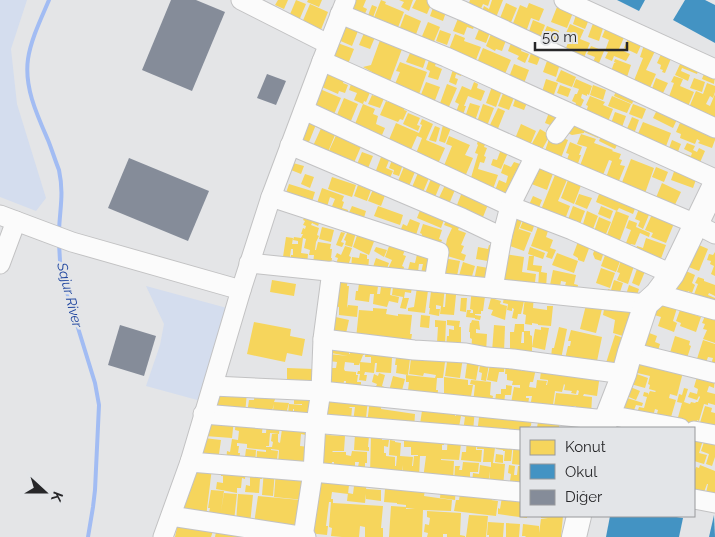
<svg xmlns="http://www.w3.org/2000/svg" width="715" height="537" font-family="Raleway,sans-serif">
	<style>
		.green { fill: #d4ddee }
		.homes { fill: #f6d55c }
		.schools { fill: #4393c3 }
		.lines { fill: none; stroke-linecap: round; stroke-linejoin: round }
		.stream { stroke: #a2bcf3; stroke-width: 4 }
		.building { fill: #858c99 }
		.minor-casing { stroke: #c2c2c3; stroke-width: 21 }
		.major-casing { stroke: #c2c2c3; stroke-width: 26 }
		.minor { stroke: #fbfbfb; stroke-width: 19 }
		.major { stroke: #fbfbfb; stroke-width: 24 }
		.labels { text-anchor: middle; stroke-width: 5; stroke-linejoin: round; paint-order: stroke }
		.water-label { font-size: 14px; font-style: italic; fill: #2248a0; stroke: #e3e5e8 }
	</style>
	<rect width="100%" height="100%" fill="#e4e5e7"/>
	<g class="green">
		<polygon points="0,0 27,0 11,49 17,104 46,198 36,211 0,197"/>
		<polygon points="146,286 227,308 201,401 146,386 160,345 164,324"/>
	</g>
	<g class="homes">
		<polygon points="278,0 288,0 284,9 275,5"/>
		<polygon points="296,0 306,4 298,23 288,19"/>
		<polygon points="308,0 322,0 319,7 307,2"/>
		<polygon points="353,0 366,0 363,7 367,9 363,18 349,12"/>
		<polygon points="381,0 386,2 385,4 404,12 397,30 373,20"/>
		<polygon points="399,0 413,0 409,11 401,7 404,2"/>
		<polygon points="416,0 433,0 427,14 412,8"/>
		<polygon points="470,0 490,0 488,6 483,4 479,13 467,8"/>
		<polygon points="492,0 503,0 495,20 481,14 484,6 489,9"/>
		<polygon points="435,2 448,6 443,21 430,16"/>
		<polygon points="559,2 574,10 567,28 551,22"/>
		<polygon points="506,3 517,8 509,27 498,23"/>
		<polygon points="529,3 544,9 539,21 531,18 526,32 512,26 520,5 527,8"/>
		<polygon points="310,4 328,12 320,32 301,25"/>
		<polygon points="372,5 377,7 372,20 367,18"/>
		<polygon points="577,12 590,17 585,29 573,24"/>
		<polygon points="405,14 421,21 415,37 399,30"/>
		<polygon points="459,16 476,22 473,29 467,27 464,35 453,31"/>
		<polygon points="595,18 605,22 599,41 588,37"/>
		<polygon points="344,20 360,26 352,46 336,39"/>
		<polygon points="533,20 545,25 540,39 528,34"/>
		<polygon points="428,22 440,27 432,46 420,41"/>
		<polygon points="482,22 492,27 486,43 475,39"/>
		<polygon points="570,24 584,30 580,39 590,43 583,60 564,53 570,38 573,39 574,36 566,33"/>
		<polygon points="607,25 625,35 619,49 630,54 626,61 614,56 612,61 605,58 608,52 605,51 609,40 602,37"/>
		<polygon points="367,26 378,30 370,49 359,45"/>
		<polygon points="547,26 559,31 555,42 559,45 557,51 539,44"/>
		<polygon points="493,29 508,35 502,51 496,49 495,51 486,46"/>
		<polygon points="440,30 451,34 447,45 436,41"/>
		<polygon points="383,32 405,41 389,84 370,76 372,72 363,67 371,65"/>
		<polygon points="455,34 465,38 464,41 481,47 474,65 448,52"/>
		<polygon points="513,38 524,42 521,51 529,54 525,63 517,59 519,56 508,51"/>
		<polygon points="628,38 642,43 637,54 624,48"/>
		<polygon points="335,42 354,49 346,69 327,61"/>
		<polygon points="528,44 543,50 537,65 528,62 531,53 525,51"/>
		<polygon points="644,45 656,49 646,70 656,74 649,90 633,83 643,58 640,57"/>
		<polygon points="591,46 604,51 597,68 592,65 595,57 587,54"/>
		<polygon points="483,48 511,60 502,81 476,65"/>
		<polygon points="545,52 565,62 562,68 559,67 556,77 543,72 547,61 542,59"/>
		<polygon points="662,52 672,56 665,73 662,72 663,70 660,69 661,65 657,63"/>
		<polygon points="410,53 426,59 423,68 406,62"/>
		<polygon points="615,59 631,65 626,80 610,74 614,63 616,63 614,62"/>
		<polygon points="429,60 436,63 435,66 442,69 438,80 428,77 430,71 426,69"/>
		<polygon points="400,62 427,72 418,97 403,92 405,87 395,84 400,72 396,71"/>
		<polygon points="681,62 699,69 697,74 682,68 681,71 690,75 688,81 675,75"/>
		<polygon points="455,63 465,67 461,76 456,74 455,78 458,79 456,85 449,82"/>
		<polygon points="514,64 529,70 523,86 508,80"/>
		<polygon points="330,67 346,74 343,83 348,85 345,93 339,91 338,94 322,87"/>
		<polygon points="561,70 576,77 572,87 556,81"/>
		<polygon points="705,71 715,76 714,84 702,79"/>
		<polygon points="674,76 683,79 680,86 694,92 687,109 667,102 674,83 671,82"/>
		<polygon points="656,78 668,83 662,95 651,91"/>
		<polygon points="694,78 705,82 702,92 690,88"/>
		<polygon points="546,79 558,83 552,100 541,95"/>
		<polygon points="576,79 592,86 589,95 587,94 587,96 582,94 581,98 584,100 578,113 575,106 576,103 572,101 575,94 577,94 579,89 573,87"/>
		<polygon points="494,81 504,85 496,107 486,103"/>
		<polygon points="426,82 440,87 434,103 420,97"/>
		<polygon points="474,82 478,84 477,88 485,91 481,101 468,96 464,106 466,106 463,115 456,112 459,104 455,102 462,86 471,90"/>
		<polygon points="707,83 715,86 715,92 713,98 710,96 706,104 710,106 715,94 715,125 688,110 696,91 703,94"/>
		<polygon points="351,84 373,85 366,102 364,101 363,104 354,100 357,93 349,90"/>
		<polygon points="447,84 457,88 448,109 439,106"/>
		<polygon points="560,85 571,89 568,97 557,93"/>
		<polygon points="593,85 606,90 603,100 590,95"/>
		<polygon points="506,86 517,90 509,110 498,106"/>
		<polygon points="618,86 636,94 632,104 614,96"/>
		<polygon points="378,88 387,91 380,108 368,104 372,95 375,96"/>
		<polygon points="320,89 341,98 332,119 311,111"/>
		<polygon points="517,93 529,98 524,110 513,106"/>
		<polygon points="391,94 408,101 404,110 407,111 403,120 400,119 398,122 380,115 386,101 388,102"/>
		<polygon points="590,96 605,102 603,105 613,109 607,124 585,115 588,106 586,105"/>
		<polygon points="612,96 631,104 627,113 608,106"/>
		<polygon points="344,98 358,104 348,128 334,122"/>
		<polygon points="470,103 480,106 475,121 465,117"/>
		<polygon points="363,104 375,109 373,114 378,116 376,124 385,128 379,142 353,129"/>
		<polygon points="483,104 494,108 487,126 477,122"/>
		<polygon points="633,104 646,109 642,119 629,114"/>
		<polygon points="660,104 680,113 673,128 653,118"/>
		<polygon points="498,108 505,111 497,131 489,127"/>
		<polygon points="550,110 563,114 558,128 545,123"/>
		<polygon points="615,112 626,116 621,130 610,126"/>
		<polygon points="408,113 420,118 417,125 420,126 418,131 403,124"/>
		<polygon points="683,116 715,129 715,140 712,148 698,143 700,141 697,139 695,144 680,138 681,134 676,132"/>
		<polygon points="572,117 601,131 598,138 584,132 584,133 572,135 565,132"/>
		<polygon points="632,117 639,120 634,134 626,131"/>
		<polygon points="307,118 317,122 307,147 297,142"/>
		<polygon points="442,118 453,123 445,143 439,141 443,125 440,124"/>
		<polygon points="422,119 433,124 426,140 445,148 437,166 415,156 422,138 417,136 409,154 388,142 396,123 419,133 422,125 420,124"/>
		<polygon points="643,122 671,133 665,149 637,136"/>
		<polygon points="323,124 337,130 328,152 313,146"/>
		<polygon points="521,124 536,131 528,150 514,141"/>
		<polygon points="435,126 440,128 436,142 429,140"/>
		<polygon points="540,129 550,135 539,155 529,149"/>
		<polygon points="338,131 363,142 353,165 328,153"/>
		<polygon points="602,133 617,145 615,149 599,141"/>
		<polygon points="480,134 488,137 484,147 487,148 484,156 486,157 484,163 480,162 478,169 498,175 493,189 470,181 478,154 475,153 478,145 477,144"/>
		<polygon points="551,134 568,140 559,163 543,156"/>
		<polygon points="581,134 596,139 594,143 613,150 612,151 621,154 619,159 622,160 620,165 625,166 616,188 604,183 612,161 609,160 601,180 578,171 587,147 577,144"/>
		<polygon points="449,136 470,145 465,155 473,158 464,179 443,168 452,146 446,144"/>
		<polygon points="672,140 681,144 677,154 668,151"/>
		<polygon points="570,142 582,147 579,155 581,155 576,169 565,165 569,154 566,153"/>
		<polygon points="499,143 510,148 501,169 491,165 493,159 497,160 500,152 497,150"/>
		<polygon points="687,143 695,146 693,150 697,152 699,148 705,151 698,167 677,158 679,152 691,156 692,153 684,149"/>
		<polygon points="384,149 392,153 386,168 393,171 388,182 375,173"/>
		<polygon points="362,152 373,156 366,173 355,169"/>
		<polygon points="393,157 404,161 399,176 393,174 394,170 389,168"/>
		<polygon points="631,159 654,168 643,199 619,190"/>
		<polygon points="538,161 555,168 547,190 529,183"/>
		<polygon points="406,162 417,167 407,191 396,186"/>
		<polygon points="514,162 526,166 509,198 494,193 499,180 506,183 508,176 501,173 504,164 511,167"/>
		<polygon points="293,163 304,166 301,174 291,170"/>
		<polygon points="676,166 698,174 693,188 671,180"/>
		<polygon points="656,167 668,172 664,182 652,177"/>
		<polygon points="420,168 431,173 421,197 410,192"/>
		<polygon points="557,170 569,175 558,201 570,206 564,222 540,212"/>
		<polygon points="305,174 314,177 310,188 301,184"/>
		<polygon points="433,174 443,178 433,202 423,198"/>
		<polygon points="570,175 583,180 574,204 561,198"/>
		<polygon points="332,177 356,185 352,197 328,189"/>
		<polygon points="447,181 457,185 447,209 436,204"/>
		<polygon points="662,183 681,192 671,213 653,205"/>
		<polygon points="289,184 315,192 311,205 285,196"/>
		<polygon points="358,185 371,190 367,201 354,196"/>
		<polygon points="375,185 387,190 381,206 368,201"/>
		<polygon points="464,187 489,202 481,222 455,210"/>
		<polygon points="322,188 344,196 342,201 344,202 342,208 348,210 346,217 330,211 335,199 330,197 326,210 316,206"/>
		<polygon points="601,189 637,203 633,214 619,208 617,211 596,202"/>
		<polygon points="579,194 592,198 587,209 575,204"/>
		<polygon points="533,196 542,200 538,210 528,207"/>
		<polygon points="422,205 446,214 441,228 417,218"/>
		<polygon points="352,206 366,211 363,221 348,215"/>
		<polygon points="378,206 403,215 400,225 374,216"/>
		<polygon points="573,206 585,211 578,229 566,225"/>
		<polygon points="601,206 613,211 610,219 598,214"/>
		<polygon points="640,206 651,210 643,229 638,226 640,221 635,219"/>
		<polygon points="587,211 598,216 591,234 583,230 585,225 583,224"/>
		<polygon points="616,211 629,216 617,248 604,243"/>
		<polygon points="653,212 675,221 666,243 651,237 653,233 645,230"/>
		<polygon points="306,214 321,219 318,226 312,223 311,225 319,228 317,235 319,236 316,242 315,250 316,250 318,242 331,244 330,249 332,249 331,258 332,258 331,266 313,264 314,255 309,255 310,250 304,248 306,239 303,238 301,253 308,254 307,265 290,263 291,255 293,255 293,249 291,249 290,257 283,257 286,237 293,238 292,244 298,244 298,241 293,240 294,237 301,238 303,234 301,234 303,228 305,229 306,226 303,225 305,221 303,220"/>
		<polygon points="524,215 518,231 519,229 531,233 524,251 507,245 513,217"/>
		<polygon points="448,216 461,223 458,230 466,233 461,245 464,246 461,253 466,255 464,261 444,255 447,239 452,228 444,225"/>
		<polygon points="525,216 536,220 532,232 520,228"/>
		<polygon points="599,217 611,222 603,241 592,237"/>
		<polygon points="410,219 420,223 416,235 399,234 403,224 407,226"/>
		<polygon points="629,220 637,223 636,227 650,233 649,237 640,233 635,245 631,244 628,250 624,248 631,230 626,228"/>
		<polygon points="540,221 550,225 546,237 553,240 550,248 556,250 552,259 546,257 548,252 531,246"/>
		<polygon points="345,224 357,229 352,247 345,245 346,241 344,240 347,233 343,232"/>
		<polygon points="423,224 442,230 439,239 442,240 439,247 420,241 422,234 420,233"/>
		<polygon points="322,227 334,230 331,242 319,239"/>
		<polygon points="359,230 376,236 369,255 353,247"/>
		<polygon points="341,232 345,233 341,242 344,243 342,247 336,245"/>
		<polygon points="646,238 666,245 659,264 634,255 637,246 643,248"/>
		<polygon points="579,239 591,243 584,262 578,260 578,258 573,255"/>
		<polygon points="391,241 406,247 403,255 406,256 402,266 404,267 402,275 387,271 392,260 385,257"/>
		<polygon points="692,242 708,249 699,271 686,266"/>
		<polygon points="489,245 497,246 494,262 476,259 478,247 488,249"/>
		<polygon points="596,245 605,248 601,261 595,259 593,254"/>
		<polygon points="345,246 352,248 349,256 351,257 347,269 336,264 338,258 335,257 337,253 341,255"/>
		<polygon points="376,247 387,250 384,257 374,251"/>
		<polygon points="530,247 545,253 543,259 528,254"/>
		<polygon points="418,250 438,254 433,275 421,273 423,264 419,264 418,272 408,270 410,262 415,263"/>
		<polygon points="607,250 622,256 616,272 601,266"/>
		<polygon points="715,252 715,276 711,274 714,266 710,264 711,261 707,260 709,254 713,255"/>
		<polygon points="360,253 367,255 367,259 369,259 368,270 351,268 352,257 359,258"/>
		<polygon points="557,253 578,261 574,273 552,265"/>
		<polygon points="504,254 524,257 522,272 536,274 534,290 500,283"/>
		<polygon points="529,256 534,256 533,265 542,266 541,272 547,273 546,288 538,288 539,272 527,270"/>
		<polygon points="622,257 634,266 628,284 617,280 620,273 617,272"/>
		<polygon points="376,258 389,263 385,274 372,270"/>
		<polygon points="443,258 460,261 456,281 438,277"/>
		<polygon points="463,262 475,266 470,283 458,279"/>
		<polygon points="477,266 494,269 492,283 474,280"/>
		<polygon points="638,266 646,269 639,286 632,283"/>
		<polygon points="601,268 615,273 610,288 596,283"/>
		<polygon points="679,268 695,275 692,283 695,285 692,293 688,291 686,295 670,288"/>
		<polygon points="553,270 576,275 574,284 578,285 576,293 564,290 566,282 561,281 559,292 549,290"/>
		<polygon points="360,276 374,278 373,286 378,286 377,294 380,294 381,287 391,288 390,295 399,297 398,303 389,301 387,307 373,304 374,294 370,294 369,302 355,300 356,291 358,291"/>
		<polygon points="348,277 347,286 349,286 347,308 348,305 358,306 357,317 339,315 339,307 329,305 332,284"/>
		<polygon points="698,277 704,279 704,281 715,285 715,296 709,293 708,295 715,298 715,304 693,297 698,284 695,283"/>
		<polygon points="272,280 296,284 294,296 270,292"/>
		<polygon points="614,280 623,283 620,292 606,295 608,289 611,290"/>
		<polygon points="413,281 411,293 405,292 404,298 409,298 406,309 400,308 403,297 392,295 393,287"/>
		<polygon points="418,281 429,283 425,313 408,311 408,308 414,307"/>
		<polygon points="432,283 445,285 443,307 445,307 446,294 446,293 445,293 445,284 471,287 470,296 456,295 454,315 440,314 441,306 436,305 436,309 440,309 439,316 429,314 430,308 429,308"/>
		<polygon points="629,285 639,289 635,301 625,298"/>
		<polygon points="472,287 486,289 483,311 481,311 481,314 475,314 475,315 481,316 480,320 475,319 475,318 466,317 467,310 471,310 470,313 473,313 473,310 470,309"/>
		<polygon points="505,291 534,294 533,308 547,310 547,306 553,306 551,326 538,325 538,324 532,323 532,325 525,324 526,315 523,314 525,297 521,314 518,314 517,319 512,318 514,309 512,308 512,311 507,310 508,304 503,303"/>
		<polygon points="461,298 467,298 466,312 460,311"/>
		<polygon points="491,298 501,301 500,304 507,306 505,320 491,315 493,310 488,309"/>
		<polygon points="587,301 603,305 596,333 580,329"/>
		<polygon points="658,302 677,308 673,321 677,323 674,332 658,326 661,317 651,314"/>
		<polygon points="605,304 634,307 623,336 613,333 615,320 603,315"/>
		<polygon points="373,308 387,309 386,314 398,316 398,314 412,315 410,334 412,334 410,347 356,338 359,310 373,311"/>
		<polygon points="680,310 701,317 696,332 680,326 681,323 676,321"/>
		<polygon points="421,315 430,316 429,328 420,327"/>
		<polygon points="331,316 349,320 345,338 327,334"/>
		<polygon points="705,316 715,320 715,343 703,339 707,330 703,329 705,324 702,323"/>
		<polygon points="435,320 446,321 445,346 437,343 438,327 435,327"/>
		<polygon points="447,320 460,321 459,327 461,327 461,348 446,347 447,336 449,336 449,329 454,330 454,326 447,325"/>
		<polygon points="472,320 479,321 480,330 476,329 476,333 487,334 486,353 471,352 472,339 470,338 470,332 469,332 470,323 471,323"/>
		<polygon points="254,322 291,329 290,336 305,339 302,356 287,353 285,362 247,354"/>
		<polygon points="515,324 524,324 524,332 522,332 521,343 524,343 524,331 530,331 530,335 532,336 532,353 510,353 510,332 514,332"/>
		<polygon points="494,325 505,326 504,352 492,352"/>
		<polygon points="541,327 549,328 545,350 532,347 535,329 541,330"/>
		<polygon points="559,327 567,329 561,359 551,357 552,348 554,348"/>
		<polygon points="639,329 657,336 655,342 660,344 656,357 642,353"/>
		<polygon points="571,330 602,337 596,366 565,359 568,346 570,346 571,341 568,341"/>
		<polygon points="615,335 629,340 620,367 606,363"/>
		<polygon points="675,336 690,341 689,345 691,346 686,361 669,356"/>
		<polygon points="703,340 715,344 715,366 711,364 713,358 708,357 705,365 696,362"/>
		<polygon points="333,342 350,344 349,354 350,354 351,344 365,346 364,355 363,355 359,365 354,365 354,363 345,362 344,369 345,371 356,372 356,375 358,375 357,382 361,382 361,387 345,390 346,381 344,381 343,388 330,386 332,368 342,368 336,368 337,362 329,361 329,354 348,356 331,353"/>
		<polygon points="366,346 395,350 394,358 392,358 391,373 376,372 377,363 375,363 374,373 365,372 364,375 367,375 366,381 359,380 360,374 357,374 358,371 360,371 360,362 371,363 371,357 365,357"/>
		<polygon points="397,350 411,351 408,375 396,373 397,365 395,365"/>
		<polygon points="412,351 446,354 443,378 437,378 436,390 438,390 437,400 407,398 409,382 406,382 406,375 435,378 436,375 424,373 423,376 409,374"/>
		<polygon points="448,355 463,357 460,378 445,376"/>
		<polygon points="468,356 480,358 476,380 465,378"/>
		<polygon points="638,356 684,368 677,396 670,394 669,398 676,400 669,424 655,421 658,410 655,409 652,420 636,416 639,407 644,408 647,397 643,396 644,392 648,393 648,395 650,391 655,392 656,391 649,389 650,385 648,384 650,376 633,372"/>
		<polygon points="481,358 490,359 486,381 481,380 482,373 479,372"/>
		<polygon points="491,359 505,361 504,372 499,372 497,382 487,380"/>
		<polygon points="506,360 522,362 521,371 523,371 524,363 537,364 533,382 530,382 529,387 536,388 537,380 547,381 546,385 547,385 548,380 540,379 542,364 600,374 597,396 584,394 583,396 592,397 591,416 575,414 576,406 570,406 569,414 553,412 556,393 578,395 579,391 577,390 576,394 571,393 572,391 564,390 565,385 564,384 562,392 555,391 553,405 544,404 543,408 530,407 532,396 526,396 526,398 529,398 528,405 511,403 514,387 520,388 520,385 512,385 513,381 507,380 507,374 505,374"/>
		<polygon points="287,368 314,369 313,385 287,388"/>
		<polygon points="699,370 715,376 714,388 709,386 707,392 715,394 715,405 708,403 708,405 704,404 699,421 697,420 696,426 677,421 682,403 677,402 679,394 682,395 684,388 688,389 684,402 690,404 691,402 695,403 696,402 698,402 700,397 699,396 697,400 688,397 690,392 697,394 698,389 694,387"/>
		<polygon points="631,372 648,378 645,388 627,383"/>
		<polygon points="379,373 385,375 382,386 387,388 384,395 374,391 377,384 372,382 374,374 378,376"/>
		<polygon points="393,376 405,379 401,394 389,391"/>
		<polygon points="444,377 468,380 468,385 473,385 470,402 444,399"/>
		<polygon points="471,380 491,382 490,395 493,396 492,401 495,401 496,394 501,394 501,389 506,389 506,385 512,386 511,395 505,395 504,404 473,403 475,385 470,384"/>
		<polygon points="628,386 640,391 636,400 624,395"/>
		<polygon points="219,388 247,392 245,414 217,411"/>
		<polygon points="255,392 277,394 274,402 289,403 285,418 272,416 274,404 272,411 247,414 249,400 254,400"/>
		<polygon points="294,395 313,397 311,420 294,416 294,409 293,409 293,415 288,414 289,404 302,405 302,404 294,404"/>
		<polygon points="329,395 347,397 346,404 350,404 347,403 368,399 366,418 365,417 365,423 353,422 355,407 350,407 349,408 352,408 351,420 326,418"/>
		<polygon points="621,396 643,403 642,406 636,405 631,418 621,414"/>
		<polygon points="370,399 382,400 381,409 415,414 414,428 383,425 383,419 380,419 379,425 367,424"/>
		<polygon points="423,404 456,407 455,416 456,416 457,407 475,408 473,432 463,431 465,417 461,416 459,427 420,424"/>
		<polygon points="705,406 712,408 711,412 715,413 715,427 699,426"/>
		<polygon points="480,410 532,415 531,426 530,426 529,428 521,428 521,438 477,433"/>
		<polygon points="539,415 560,417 559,428 537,428"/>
		<polygon points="211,417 234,419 232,438 205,436 206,430 210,431"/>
		<polygon points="236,419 263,421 262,433 266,433 267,420 280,421 279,434 270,433 269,446 266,446 266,447 272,447 273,442 271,441 272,434 278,434 278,442 280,443 283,422 310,425 311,446 305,445 306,435 301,434 300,446 309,447 306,469 278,466 279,450 271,449 271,450 278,451 276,468 256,465 257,451 266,452 266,450 247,448 247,444 237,443 237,446 239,446 238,453 240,453 239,463 226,462 227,451 230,452 232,439 238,440 239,431 235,430"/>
		<polygon points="321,425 348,427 348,436 327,434 326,435 345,436 344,451 333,451 332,452 346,452 346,455 351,456 352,451 367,452 367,463 365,463 365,468 368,468 368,474 358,467 359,462 355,462 355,468 334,471 334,462 332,462 331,469 320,468"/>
		<polygon points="404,432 444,435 444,445 442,445 442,450 447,450 448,435 462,436 459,460 441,459 441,460 454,461 453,482 423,479 426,456 420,456 419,477 403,476 403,465 402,476 370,474 371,435 382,433 382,440 389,440 388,447 384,446 384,453 386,453 386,456 395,457 395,466 396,466 397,456 389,455 390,440 395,441 395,442 401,443 400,456 413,457 412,466 413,466 414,456 418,456 418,455 411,455 411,447 404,447"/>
		<polygon points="694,433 704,437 699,453 707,455 704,464 694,461"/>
		<polygon points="355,434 369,436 368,447 369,447 369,451 354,450"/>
		<polygon points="706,436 715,439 715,457 712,466 706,464 709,454 701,451"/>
		<polygon points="467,437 477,438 476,450 482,450 481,462 461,460 462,452 466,452"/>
		<polygon points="204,438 221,440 218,461 201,459"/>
		<polygon points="478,439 496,440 493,463 505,464 503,487 489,485 490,471 488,484 472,482 473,473 479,474 480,465 491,467 491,462 483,462 484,449 477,449"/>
		<polygon points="497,440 513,442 511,461 504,461 505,451 503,451 503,450 496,449"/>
		<polygon points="514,441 521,442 521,465 512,464"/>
		<polygon points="246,449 256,450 255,465 242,464 242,457 245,457"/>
		<polygon points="496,454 503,455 503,463 495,462"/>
		<polygon points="463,462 479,463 478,472 470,472 470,484 454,483 455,466 460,466 459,470 462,470"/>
		<polygon points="192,465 212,468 206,517 183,514 186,494"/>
		<polygon points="509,465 515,466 514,475 517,475 518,466 521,466 521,490 509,488 511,474 508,473"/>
		<polygon points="700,465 715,471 715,496 706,493 708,484 707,484 703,495 694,492 694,473 696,467 699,468"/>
		<polygon points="221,467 246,469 245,479 242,478 241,488 237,488 237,493 216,489 217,482 223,483 223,476 221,476"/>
		<polygon points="250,470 263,471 262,479 260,479 259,493 245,492 246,485 250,486"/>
		<polygon points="264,470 275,471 273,496 262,495"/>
		<polygon points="276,470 309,473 304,500 274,497"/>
		<polygon points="315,475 349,485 348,494 332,492 331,499 333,499 333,503 383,506 381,528 383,528 383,537 365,537 365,527 360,526 359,537 342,537 331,536 332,528 329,527 331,502 329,502 326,526 328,526 327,535 308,533"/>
		<polygon points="355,478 368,480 366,489 381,490 381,501 366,499 366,494 365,503 347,501 348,493 353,494"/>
		<polygon points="372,479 426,484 424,496 452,500 451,511 423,510 422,537 389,537 391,506 406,507 406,509 415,509 406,508 406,505 397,504 397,503 384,502 385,489 371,488"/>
		<polygon points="441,486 456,487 455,500 440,498"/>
		<polygon points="461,487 493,491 492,500 491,500 498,501 496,516 454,511 456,500 459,500"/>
		<polygon points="211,490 224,491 221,511 224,493 237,494 234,521 208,517 210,508 208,508"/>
		<polygon points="503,491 521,494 521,516 527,516 527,518 498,514 498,508 500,509"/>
		<polygon points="238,494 253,495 250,524 236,523"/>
		<polygon points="258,496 300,500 298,529 254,524"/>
		<polygon points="427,511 461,513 460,535 465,536 465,537 447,537 447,534 443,534 443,537 427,537 428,533 424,532 425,524 429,525 430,518 427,517"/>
		<polygon points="469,515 488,516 486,537 466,537"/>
		<polygon points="541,516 563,516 561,537 525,537 526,536 522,536 523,524 539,526 539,533 541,519 548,519 541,518"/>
		<polygon points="488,522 504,523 503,537 489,537 489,535 487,535"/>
		<polygon points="178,523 213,531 211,537 175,537"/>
		<polygon points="506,523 520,524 519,537 506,537"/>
		<polygon points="217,527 241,532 240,537 215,537"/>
	</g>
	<g class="schools">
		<polygon points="617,0 645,0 639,11"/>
		<polygon points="685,0 705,0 715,5 715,43 673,20"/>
		<polygon points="714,515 715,537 709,537"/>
		<polygon points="610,516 670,516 683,518 679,537 606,537"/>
	</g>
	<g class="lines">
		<g class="stream">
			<path d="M49 0C41 19 31 39 28 59 24 87 37 115 48 140 52 150 55 160 59 170 64 194 60 207 59 231"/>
			<polyline points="59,243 60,261 66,289 95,383 99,405 95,490 93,507 88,537"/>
		</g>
	</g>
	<g class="building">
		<polygon points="171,0 196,0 225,12 192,91 142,70"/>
		<polygon points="267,74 286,81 276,105 257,98"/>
		<polygon points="129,158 209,191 188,241 108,208"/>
		<polygon points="120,325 156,336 144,376 108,365"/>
	</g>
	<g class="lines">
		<g class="minor-casing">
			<g id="minor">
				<polyline points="241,0 328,44"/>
				<polyline points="437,0 463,11 715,128"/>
				<polyline points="564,0 715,69"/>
				<polyline points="340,14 446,57 715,179"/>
				<polyline points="322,61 535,156 696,224 715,234"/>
				<polyline points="304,110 510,206 572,230 672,274"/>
				<polyline points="556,134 571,114"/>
				<polyline points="290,145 462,218 502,237"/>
				<polyline points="271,197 439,252 434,282"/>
				<polyline points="0,215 72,242 241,290"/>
				<polyline points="249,263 646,304"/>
				<polyline points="0,264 16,221"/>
				<polyline points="493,288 502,237 510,206 535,156"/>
				<polyline points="657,294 715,310"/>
				<polyline points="323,339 332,271"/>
				<polyline points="630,352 715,373"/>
				<polyline points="213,386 321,391 606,420"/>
				<polyline points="203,414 521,440"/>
				<polyline points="608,415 680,428"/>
				<polyline points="694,431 715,435"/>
				<polyline points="190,462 313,472 521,492"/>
				<polyline points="694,499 715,503"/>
				<polyline points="171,516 306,537"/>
				<polyline points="163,537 190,462 241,290 271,197 322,61 346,0"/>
				<polyline points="303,537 313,472 316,423 321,391 323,339 414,350 466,353 487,357 513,359 624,374"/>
			</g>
		</g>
		<g class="major-casing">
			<g id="major">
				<polyline points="603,428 624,374 630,352 646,304 657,294 672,274 715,185"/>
				<polyline points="574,537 579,516"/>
			</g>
		</g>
		<use href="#minor" class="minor"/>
		<use href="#major" class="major"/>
	</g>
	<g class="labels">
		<g class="water-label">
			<text transform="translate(70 295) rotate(76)" y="5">Sajur River</text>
		</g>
	</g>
	<rect x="520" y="427" width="175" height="90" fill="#e3e5e8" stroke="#98999c"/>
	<rect x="530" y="440" width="25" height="15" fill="#f6d55c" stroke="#98999c"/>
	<text x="565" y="452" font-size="15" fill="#272729">Konut</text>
	<rect x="530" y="464" width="25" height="15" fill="#4393c3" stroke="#98999c"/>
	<text x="565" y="477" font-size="15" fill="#272729">Okul</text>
	<rect x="530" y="490" width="25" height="15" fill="#858c99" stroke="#98999c"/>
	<text x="565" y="502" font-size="15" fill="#272729">Diğer</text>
	<g transform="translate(45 492) rotate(111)" stroke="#e3e5e8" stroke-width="4" paint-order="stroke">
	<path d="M0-4L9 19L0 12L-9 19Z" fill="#272729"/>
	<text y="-8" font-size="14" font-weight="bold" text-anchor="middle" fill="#272729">K</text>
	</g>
	<path d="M535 42v8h92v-8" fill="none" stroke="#272729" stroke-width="2.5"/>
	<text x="542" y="42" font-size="15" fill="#272729" stroke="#e3e5e8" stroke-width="4" paint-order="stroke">50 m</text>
</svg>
